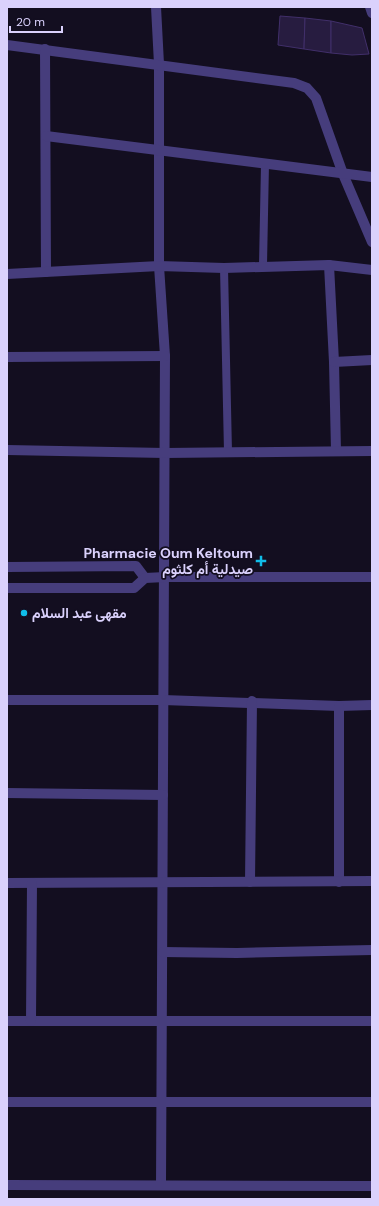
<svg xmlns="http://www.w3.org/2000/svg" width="379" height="1206" font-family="'DM Sans',Vazirmatn,sans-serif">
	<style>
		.building { fill: #271c40; stroke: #412f6a }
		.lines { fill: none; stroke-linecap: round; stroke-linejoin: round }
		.service { stroke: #463d7c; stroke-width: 8 }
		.minor { stroke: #463d7c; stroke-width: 10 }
		.tertiary { stroke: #463d7c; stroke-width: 10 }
		.poi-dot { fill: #10bde9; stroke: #130e20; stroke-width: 1.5 }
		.labels { text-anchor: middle; stroke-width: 3.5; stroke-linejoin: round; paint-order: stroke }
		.poi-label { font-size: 14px; font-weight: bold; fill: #dad1fc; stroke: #130e20; text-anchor: end }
	</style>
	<rect width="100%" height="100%" fill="#130e20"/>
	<g class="building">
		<polygon points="280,16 305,18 304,49 278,45"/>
		<polygon points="305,18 331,21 331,53 304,49"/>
		<polygon points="331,21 362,28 369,54 352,55 331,53"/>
	</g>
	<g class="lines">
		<g class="service">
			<polyline points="263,265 265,164"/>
			<polyline points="224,268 228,452"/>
		</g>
		<g class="minor">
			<polyline points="156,7 159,64 159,266 165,356 161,1185"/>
			<polyline points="370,7 372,13"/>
			<polyline points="7,45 294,83 307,88 316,98 343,174 372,242"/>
			<polyline points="45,49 46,272"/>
			<polyline points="46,136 372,177"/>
			<polyline points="329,265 334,362 336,451"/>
			<polyline points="7,274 159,266 224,268 329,265 372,270"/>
			<polyline points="7,357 165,356"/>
			<polyline points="334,362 372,360"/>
			<polyline points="7,450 165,453 372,451"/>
			<polyline points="7,700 163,700 339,706 372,705"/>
			<polyline points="339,706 339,882"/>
			<polyline points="7,793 163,795"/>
			<polyline points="250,882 252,701"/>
			<polyline points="7,883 372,881"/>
			<polyline points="163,952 237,953 372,950"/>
			<polyline points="7,1021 372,1021"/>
			<polyline points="31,1021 32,883"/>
			<polyline points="7,1102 372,1102"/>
			<polyline points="7,1185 372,1186"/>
		</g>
		<g class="tertiary">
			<polyline points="7,567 136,566 145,578"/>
			<polyline points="7,588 134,588 145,578 165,577 372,577"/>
		</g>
	</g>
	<g class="poi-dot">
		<path d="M259 555h4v4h4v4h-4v4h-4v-4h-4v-4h4z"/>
		<circle cx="24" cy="613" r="4"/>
	</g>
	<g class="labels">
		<g class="poi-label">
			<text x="253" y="558">Pharmacie Oum Keltoum<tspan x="253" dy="16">صيدلية أم كلثوم</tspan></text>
			<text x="32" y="618" text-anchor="start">مقهى عبد السلام</text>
		</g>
	</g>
	<rect width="379" height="1206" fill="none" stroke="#dad1fc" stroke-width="16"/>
	<path d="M10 26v6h52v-6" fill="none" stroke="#dad1fc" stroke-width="2"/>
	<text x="16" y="26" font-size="12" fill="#dad1fc" stroke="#130e20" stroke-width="3" paint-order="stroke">20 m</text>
</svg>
